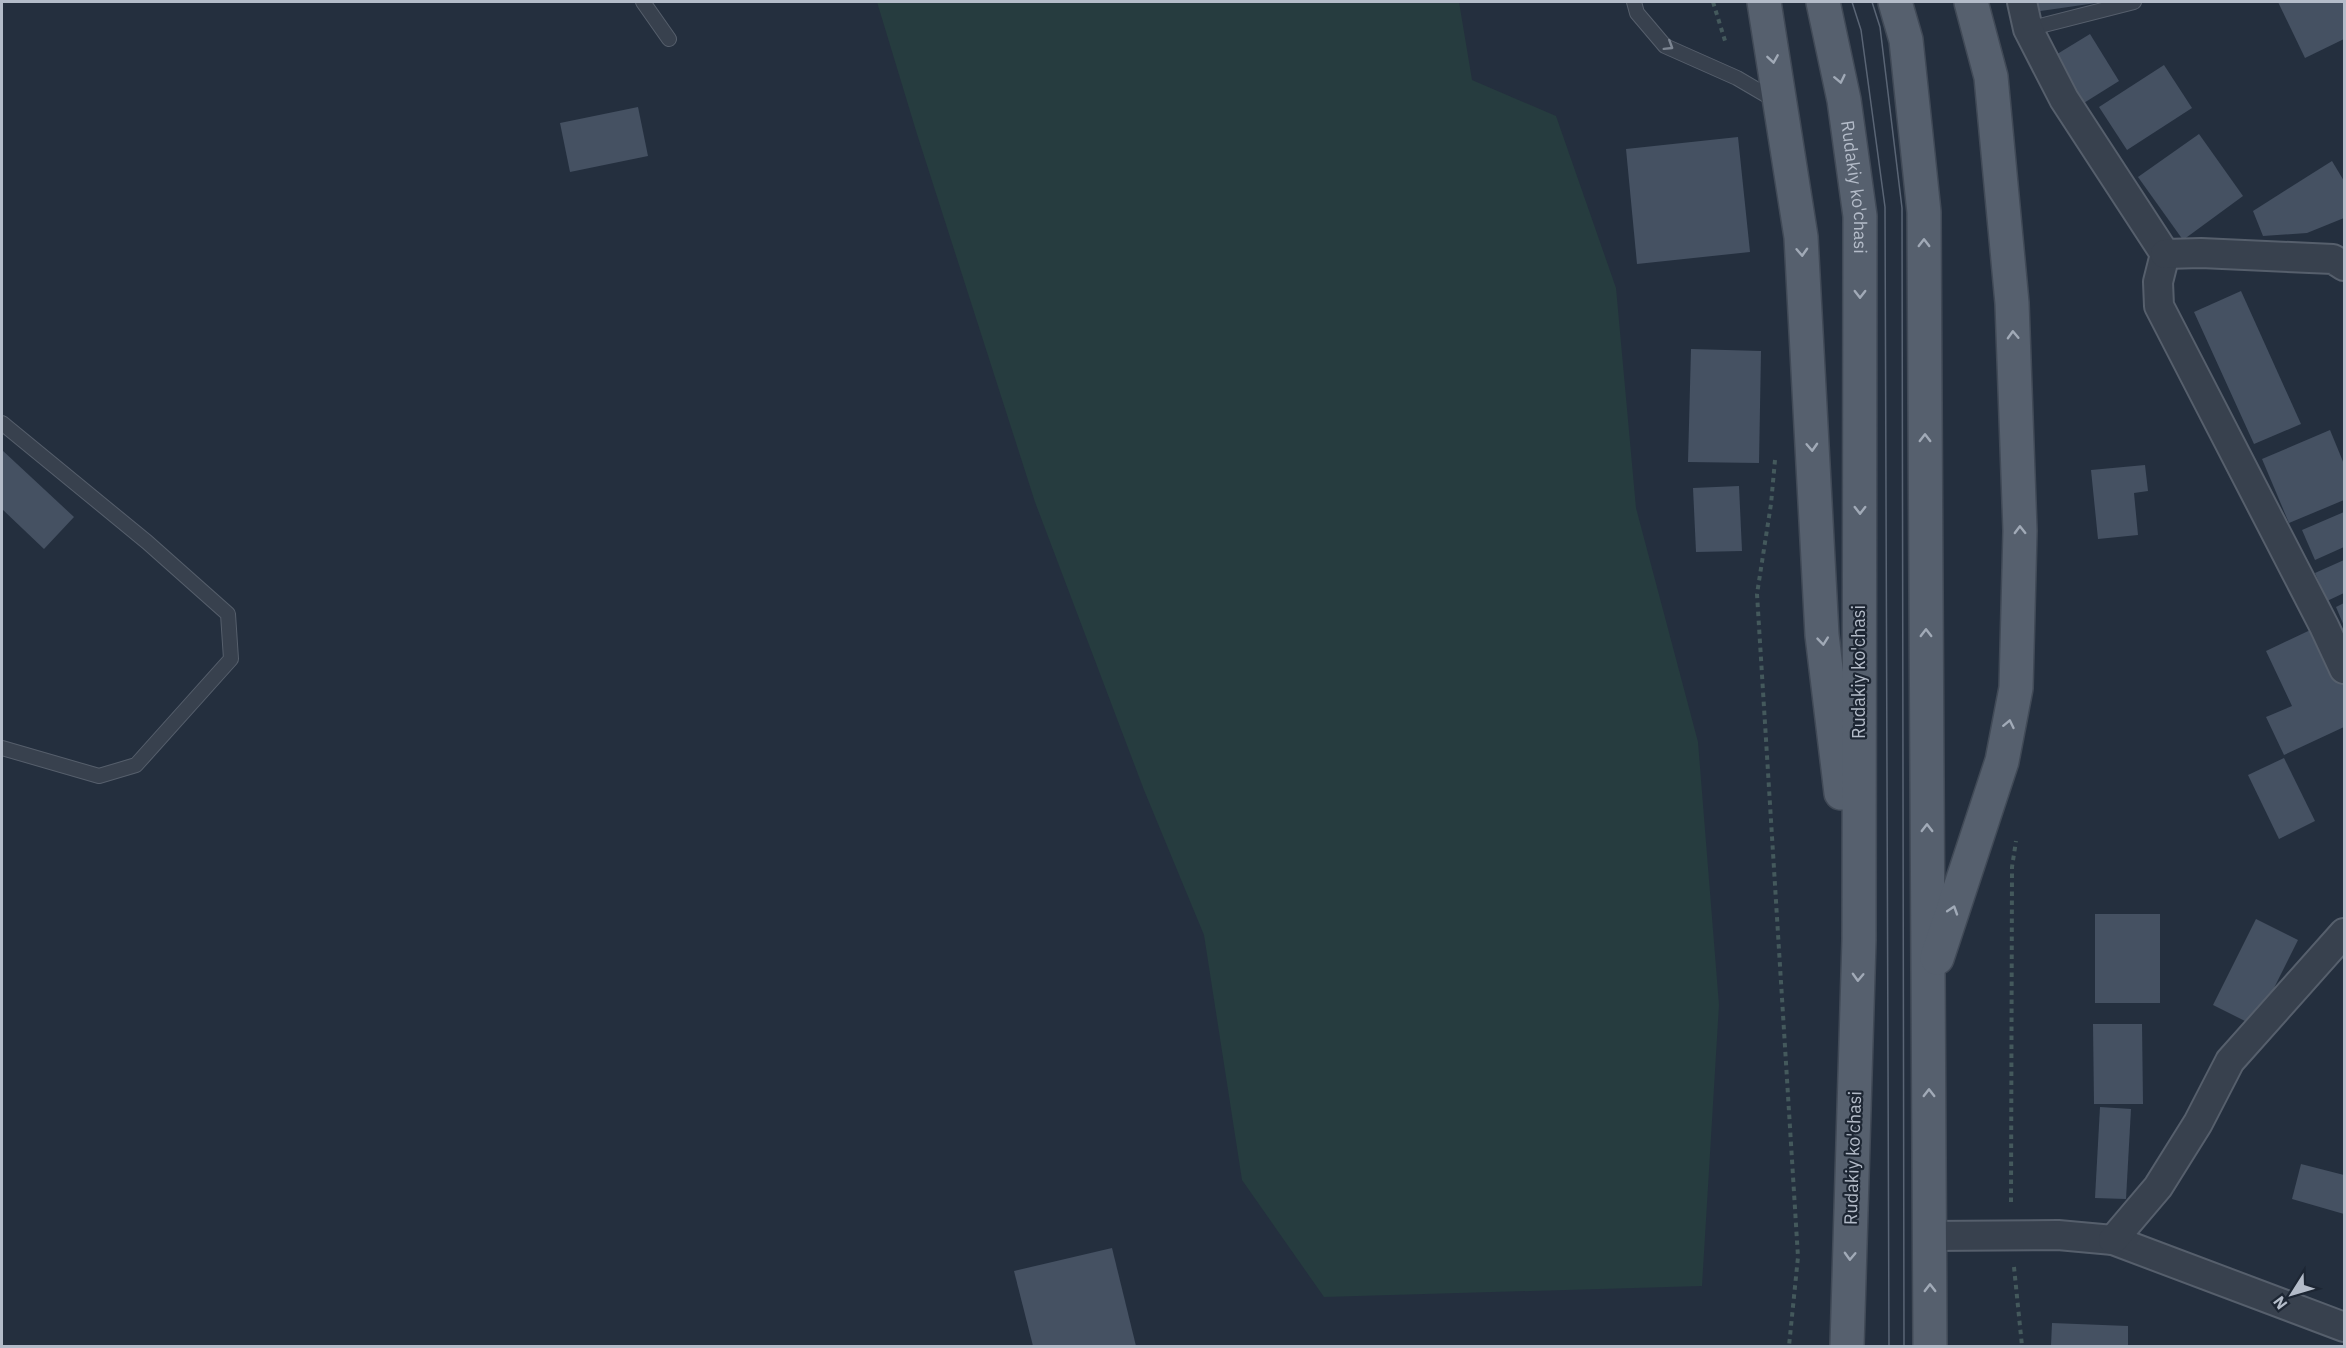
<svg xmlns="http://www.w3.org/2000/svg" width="2346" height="1348" font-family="'IBM Plex Sans',sans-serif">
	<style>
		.green { fill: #263c3f }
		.building { fill: #455162 }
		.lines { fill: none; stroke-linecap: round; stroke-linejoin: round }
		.lane-casing { stroke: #565f6c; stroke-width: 16 }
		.street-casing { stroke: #565f6c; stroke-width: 32 }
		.primary-casing { stroke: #414a57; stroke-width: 36 }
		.path { stroke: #44595c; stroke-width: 4; stroke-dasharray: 4.5 4.5; stroke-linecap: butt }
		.lane { stroke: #38414e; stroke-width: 14 }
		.street { stroke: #38414e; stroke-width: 28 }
		.primary { stroke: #56606e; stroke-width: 33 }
		.tram { stroke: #5a6575; stroke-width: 1.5 }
		.oneway { stroke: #7c8592 }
		.oneway2 { stroke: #a1aab7 }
		.labels { text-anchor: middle; stroke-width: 4.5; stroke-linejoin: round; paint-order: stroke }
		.street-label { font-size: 18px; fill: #b4bcc9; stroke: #1d2633 }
	</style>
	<rect width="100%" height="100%" fill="#242f3e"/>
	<polygon class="green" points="877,2 1459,2 1472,80 1556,116 1616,288 1636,508 1698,742 1719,1005 1702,1286 1324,1297 1242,1180 1204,935 1144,790 1035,502 917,134"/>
	<g class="building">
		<polygon points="2025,2 2096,2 2096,3 2027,13"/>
		<polygon points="2278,2 2344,2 2344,39 2305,58"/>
		<polygon points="2090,34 2119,81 2079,106 2049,59"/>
		<polygon points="2164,65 2192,108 2127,150 2099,107"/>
		<polygon points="638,107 648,156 570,172 560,123"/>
		<polygon points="2199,134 2243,196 2183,240 2138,177"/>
		<polygon points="1738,137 1750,252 1637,264 1626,149"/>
		<polygon points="2332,161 2344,181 2344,218 2307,233 2263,236 2253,211"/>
		<polygon points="2241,291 2301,424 2254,444 2194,312"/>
		<polygon points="1691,349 1761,351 1759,463 1688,462"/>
		<polygon points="2330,430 2344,464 2344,500 2289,523 2262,459"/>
		<polygon points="2,450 74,517 44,549 2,509"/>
		<polygon points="2145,465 2148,491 2134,493 2138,535 2098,539 2091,470"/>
		<polygon points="1739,486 1742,551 1696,552 1693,488"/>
		<polygon points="2344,512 2344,547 2315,560 2302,530"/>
		<polygon points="2344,560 2344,593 2327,601 2315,573"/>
		<polygon points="2344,603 2344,626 2336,607"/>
		<polygon points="2321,625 2344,675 2344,727 2284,755 2266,717 2292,706 2266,651"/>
		<polygon points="2284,758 2315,821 2279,839 2248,775"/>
		<rect x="2095" y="914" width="65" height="89"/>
		<polygon points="2256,919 2298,940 2255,1026 2213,1005"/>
		<polygon points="2093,1024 2142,1024 2143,1104 2094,1104"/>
		<polygon points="2100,1107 2131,1109 2126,1199 2095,1198"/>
		<polygon points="2301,1164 2344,1175 2344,1214 2292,1199"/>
		<polygon points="1112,1248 1136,1346 1033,1346 1014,1271"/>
		<polygon points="2052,1323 2128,1326 2128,1346 2051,1346"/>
	</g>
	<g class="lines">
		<g class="lane-casing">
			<g id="lane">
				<polyline points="643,2 669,39"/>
				<polyline points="1634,2 1637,13 1665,46 1737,78 1778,102"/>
				<polyline points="2028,29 2134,2"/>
				<polyline points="2,423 147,542 228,614 231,659 136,765 99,776 2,748"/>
			</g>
		</g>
		<g class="street-casing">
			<g id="street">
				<polyline points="2022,2 2028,29 2064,99 2165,254 2158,282 2159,306 2324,626 2344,669"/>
				<polyline points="2165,254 2201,253 2333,259 2344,266"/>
				<polyline points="1929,1236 2058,1235 2113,1240 2344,1327"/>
				<polyline points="2113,1240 2158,1187 2198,1123 2230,1061 2344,933"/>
			</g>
		</g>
		<g class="primary-casing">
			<g id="primary">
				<polyline points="1764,2 1801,237 1822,635 1841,793"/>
				<path id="s1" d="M1823 2 1844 100 1860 216 1859 940 1847 1346"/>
				<polyline points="1895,2 1906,40 1924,212 1930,1346"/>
				<polyline points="1937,958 2002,761 2016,688 2020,531 2012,303 1991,77 1971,2"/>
			</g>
		</g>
		<g class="path">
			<polyline points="1713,2 1726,44"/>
			<polyline points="1775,460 1771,504 1757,594 1798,1257 1789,1346"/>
			<polyline points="2011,1202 2012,867 2016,841"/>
			<polyline points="2014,1267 2022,1346"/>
		</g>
		<use href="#lane" class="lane"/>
		<use href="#street" class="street"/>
		<use href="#primary" class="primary"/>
		<g class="tram">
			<polyline points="1852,2 1861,30 1885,207 1889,1346"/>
			<polyline points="1872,2 1880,27 1902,208 1904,1346"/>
		</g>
	</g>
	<defs><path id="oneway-chevron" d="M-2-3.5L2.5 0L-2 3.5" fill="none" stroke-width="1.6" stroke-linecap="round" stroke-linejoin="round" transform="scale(1.5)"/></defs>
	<use class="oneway" href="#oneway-chevron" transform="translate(1669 46) rotate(32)"/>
	<g class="oneway2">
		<use href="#oneway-chevron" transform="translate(1773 59) rotate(81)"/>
		<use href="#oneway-chevron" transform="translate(1840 79) rotate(78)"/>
		<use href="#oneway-chevron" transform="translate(1924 243) rotate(-90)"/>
		<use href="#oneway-chevron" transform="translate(1802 252) rotate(87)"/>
		<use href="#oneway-chevron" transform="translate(1860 294) rotate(90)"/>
		<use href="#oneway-chevron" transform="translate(2013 335) rotate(-92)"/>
		<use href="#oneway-chevron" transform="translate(1925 438) rotate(-90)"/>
		<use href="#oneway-chevron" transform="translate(1812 447) rotate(87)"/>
		<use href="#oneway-chevron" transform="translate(1860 510) rotate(90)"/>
		<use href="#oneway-chevron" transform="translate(2020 530) rotate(-91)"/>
		<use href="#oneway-chevron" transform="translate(1926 633) rotate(-90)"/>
		<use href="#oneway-chevron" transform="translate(1823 641) rotate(84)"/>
		<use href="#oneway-chevron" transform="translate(2009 724) rotate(-78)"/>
		<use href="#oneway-chevron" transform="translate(1927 828) rotate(-90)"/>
		<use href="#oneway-chevron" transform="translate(1953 910) rotate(-72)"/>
		<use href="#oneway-chevron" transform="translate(1858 977) rotate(92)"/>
		<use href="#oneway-chevron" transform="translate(1929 1093) rotate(-90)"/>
		<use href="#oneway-chevron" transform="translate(1850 1256) rotate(92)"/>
		<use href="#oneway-chevron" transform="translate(1930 1288) rotate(-90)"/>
	</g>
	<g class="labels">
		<g class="street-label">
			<text dy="6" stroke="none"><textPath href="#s1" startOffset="188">Rudakiy ko'chasi</textPath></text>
			<text transform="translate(1859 672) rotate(-90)" y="6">Rudakiy ko'chasi</text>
			<text transform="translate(1853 1158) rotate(-88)" y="6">Rudakiy ko'chasi</text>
		</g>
	</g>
	<rect width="2346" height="1348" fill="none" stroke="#b4bcc9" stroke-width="6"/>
	<g transform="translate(2292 1294) rotate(233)" stroke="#1d2633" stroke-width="4.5" paint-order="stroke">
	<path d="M0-4.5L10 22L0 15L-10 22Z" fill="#b4bcc9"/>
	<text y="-9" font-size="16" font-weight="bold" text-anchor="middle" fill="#b4bcc9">N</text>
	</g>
</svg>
